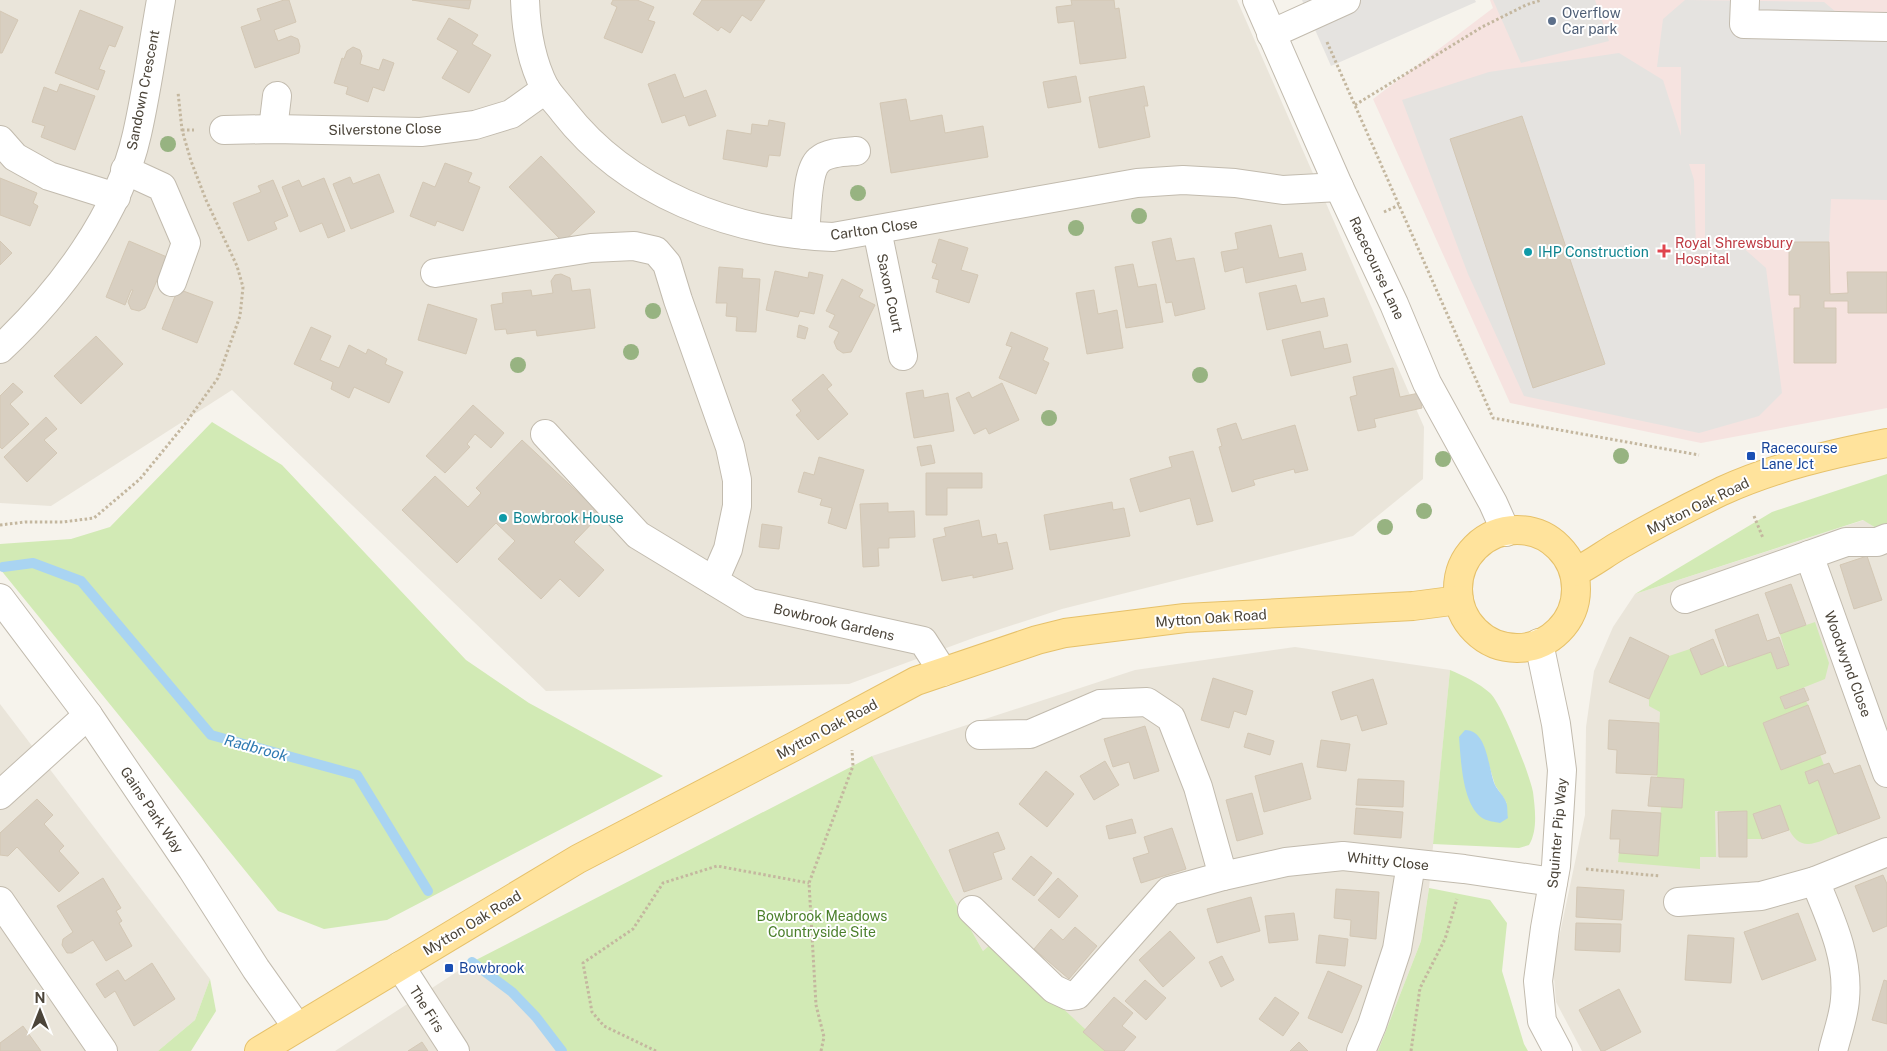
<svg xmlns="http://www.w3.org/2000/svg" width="1887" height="1051" font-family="'Public Sans',sans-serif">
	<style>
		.residential { fill: #eae5da }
		.medical { fill: #f6e3e0 }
		.green { fill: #d2eab5; fill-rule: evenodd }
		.parking { fill: #e5e3e0; fill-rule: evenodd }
		.water { fill: #a9d4f2 }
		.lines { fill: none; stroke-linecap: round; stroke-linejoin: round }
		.stream { stroke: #a9d4f2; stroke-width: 10 }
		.building { fill: #d8cfc1; stroke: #d3c7b4 }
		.minor-casing { stroke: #c2bbae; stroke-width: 30 }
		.major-casing { stroke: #e6c16a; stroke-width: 30 }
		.path { stroke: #c4b79f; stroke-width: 3; stroke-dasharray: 2.5 2.5; stroke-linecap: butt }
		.minor { stroke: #fff; stroke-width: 28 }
		.major { stroke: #ffe39c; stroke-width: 28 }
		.tree { fill: #97b381 }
		.service-dot { fill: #5c6f8a; stroke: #fff; stroke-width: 2 }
		.health-dot { fill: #e0444e; stroke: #fff; stroke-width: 2 }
		.culture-dot { fill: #0f9aa8; stroke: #fff; stroke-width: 2 }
		.transit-dot { fill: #1a4fb4; stroke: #fff; stroke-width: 2 }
		.labels { text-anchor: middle; stroke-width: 4; stroke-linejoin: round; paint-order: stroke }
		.service-label { font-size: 14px; fill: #4e5e75; stroke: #fff; text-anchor: start }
		.street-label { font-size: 14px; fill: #4b4439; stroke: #fff }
		.health-label { font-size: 14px; fill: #be3a42; stroke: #fff; text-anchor: start }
		.culture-label { font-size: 14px; fill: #0d838f; stroke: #fff; text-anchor: start }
		.transit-label { font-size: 14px; fill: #164399; stroke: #fff; text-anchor: start }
		.park-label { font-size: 14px; fill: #4a7f2a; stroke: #fff }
		.water-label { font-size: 15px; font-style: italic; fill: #2e7ab2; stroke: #fff }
	</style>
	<rect width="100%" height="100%" fill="#f6f3ec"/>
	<g class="residential">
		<polygon points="0,0 1237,0 1424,427 1423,479 1353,536 1062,609 976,637 849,684 546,691 232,390 51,506 0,503"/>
		<polygon points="1864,520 1876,528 1887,524 1887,1051 1582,1051 1556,1002 1553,966 1585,815 1586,727 1594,671 1613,627 1635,594"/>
		<polygon points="1295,647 1450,670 1429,888 1421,941 1378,1051 1109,1051 992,944 983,951 872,756 1135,670"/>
		<polygon points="0,704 210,979 195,1020 158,1051 0,1051"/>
		<polygon points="472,962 512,992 536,1017 562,1051 335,1051"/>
	</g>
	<polygon class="medical" points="1490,0 1887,0 1887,408 1701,443 1510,403 1373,99 1493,8"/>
	<g class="green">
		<polygon points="212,422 282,465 466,660 529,703 663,776 387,920 324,929 278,911 0,569 0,544 71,539 110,527"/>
		<polygon points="1887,474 1887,524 1876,528 1863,520 1635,594 1772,512"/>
		<path d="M1815 622 1829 663 1825 679 1780 697 1785 709 1806 701 1808 705 1763 723 1781 770 1820 755 1824 765 1805 772 1809 783 1818 780 1838 834C1829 837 1817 844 1808 844 1789 844 1785 817 1780 805L1753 814 1762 839H1747V811H1715L1716 857H1700V869L1618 862 1619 853 1658 855 1661 806 1682 808 1684 779 1657 777 1660 712 1649 706V699L1669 656 1690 649 1701 674 1724 665 1728 667 1771 652 1777 669 1789 665 1780 634Z"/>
		<path d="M1450 670C1464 676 1479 683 1490 693 1502 704 1530 775 1533 792 1535 809 1538 830 1529 845L1519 848 1433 844ZM1459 738 1483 745 1495 785 1507 803Z"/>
		<polygon points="872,756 983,951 992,943 1109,1051 562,1051 536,1017 512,992 472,962"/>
		<polygon points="1429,888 1490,900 1507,923 1502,971 1524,1044 1528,1051 1378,1051 1421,941"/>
		<polygon points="210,979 216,1011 191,1051 158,1051 195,1020"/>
	</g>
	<g class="parking">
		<polygon points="1302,0 1475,0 1476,2 1331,66"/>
		<polygon points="1493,0 1595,0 1609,41 1521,63"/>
		<path d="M1685 0 1824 2 1836 12H1887V200L1831 199 1829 242 1740 245 1766 268 1782 393 1759 416 1699 433 1524 396 1468 274 1402 100 1489 72 1619 53 1663 80 1681 136V67H1657L1663 19ZM1689 164H1705V245L1733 246 1696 250 1694 180Z"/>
	</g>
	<path class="water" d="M1465 730C1488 730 1488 769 1495 785 1498 791 1504 796 1506 802 1508 806 1507 813 1508 818L1500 823C1495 822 1488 821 1484 819 1462 807 1461 760 1459 737Z"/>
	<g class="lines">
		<g class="stream">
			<polyline points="3,567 33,563 81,581 211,735 357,775 428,891"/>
			<polyline points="472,962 512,992 536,1017 562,1051"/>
		</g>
	</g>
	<g class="building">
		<polygon points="284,0 289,0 296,22 274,30 278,41 291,36 298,39 300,46 299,53 255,68 241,27 261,20 257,9"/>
		<polygon points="412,0 471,0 469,9"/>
		<polygon points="613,0 637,0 654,7 648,20 655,22 642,53 604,38 617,7 611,4"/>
		<polygon points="702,0 765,0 751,21 742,15 730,33 721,27 718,31 693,14"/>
		<polygon points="1071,0 1114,0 1115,9 1119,8 1126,58 1080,64 1074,21 1058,23 1056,7 1072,5"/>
		<polygon points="80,10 123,27 115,47 109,45 99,69 105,71 98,90 55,73"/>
		<polygon points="0,11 18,20 2,53 0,53"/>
		<polygon points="449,18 478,35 472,44 491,55 469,93 442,78 458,51 437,39"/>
		<polygon points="353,47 360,50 362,56 360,64 379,70 383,59 394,63 384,91 373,87 368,102 346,94 348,87 334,83 342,58 344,59 347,51"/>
		<polygon points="675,74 684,98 706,90 716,116 689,126 685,115 662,123 648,84"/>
		<polygon points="1076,76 1081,102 1048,108 1043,82"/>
		<polygon points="60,84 95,96 75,150 41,137 45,126 32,122 44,87 57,92"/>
		<polygon points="1144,86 1148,106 1144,106 1150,137 1099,148 1089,97"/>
		<polygon points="906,99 910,121 942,115 945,133 983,126 988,157 891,173 880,103"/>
		<polygon points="1522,116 1605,364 1533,388 1450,139"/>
		<polygon points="769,120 785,123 780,156 769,155 767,167 723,159 727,130 751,134 752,124 768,126"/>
		<polygon points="541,156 595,212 563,242 509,187"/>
		<polygon points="445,163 472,173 468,182 480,187 463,231 437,221 435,226 410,216 423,182 435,187"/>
		<polygon points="379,174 394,212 351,229 333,184 350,177 353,184"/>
		<polygon points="0,178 37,193 33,203 38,206 30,226 0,215"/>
		<polygon points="324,178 345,231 328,238 322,223 300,232 282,187 299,180 302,187"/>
		<polygon points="273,180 288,216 274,222 277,229 248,241 233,203 261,192 258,186"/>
		<polygon points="1271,225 1279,258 1302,253 1306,270 1246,283 1243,267 1225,272 1221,252 1238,249 1235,233"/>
		<polygon points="1171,238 1176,261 1194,258 1205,309 1175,316 1172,302 1166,303 1152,242"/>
		<polygon points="939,239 968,248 961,270 978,275 969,303 936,292 939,280 932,278 937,264 932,262"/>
		<polygon points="0,241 12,253 0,265"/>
		<polygon points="129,241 167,257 145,308 139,311 131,309 128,302 133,290 131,290 125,305 106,297"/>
		<polygon points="1789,242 1829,242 1830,294 1848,293 1847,272 1887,272 1887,313 1848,313 1848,301 1824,301 1824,308 1836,308 1836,363 1794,363 1794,308 1800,308 1800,295 1789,295"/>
		<polygon points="1133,264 1138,287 1156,284 1163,322 1126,328 1115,267"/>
		<polygon points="719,267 743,269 742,278 760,279 756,332 736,331 737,317 726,316 727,303 716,303"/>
		<polygon points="775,271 808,278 809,272 823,275 814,314 800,311 798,317 766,310"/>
		<polygon points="561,274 570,278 572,291 590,289 595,328 537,336 536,330 507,334 506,329 495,330 491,305 503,303 502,293 531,290 532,296 553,293 551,281 555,275"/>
		<polygon points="842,279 863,290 859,297 875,305 851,352 843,353 837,349 834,342 839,332 829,327 835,315 826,311"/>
		<polygon points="1296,285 1301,303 1324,298 1328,316 1267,330 1259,293"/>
		<polygon points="178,289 213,302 197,343 162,329"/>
		<polygon points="1094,290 1098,314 1117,310 1123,348 1087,354 1076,293"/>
		<polygon points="428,304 477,319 466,354 418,340"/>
		<polygon points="799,325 808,328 805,339 797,337"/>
		<polygon points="311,327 331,336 320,360 339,368 349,345 366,354 368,349 387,359 385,364 403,372 389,403 354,387 349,398 331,389 333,382 294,364"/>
		<polygon points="1320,331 1324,349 1347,344 1351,362 1291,376 1282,340"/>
		<polygon points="1011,332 1048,348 1043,360 1049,363 1036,394 999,378 1012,347 1006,345"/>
		<polygon points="96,336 123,364 81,404 54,376"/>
		<polygon points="1393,368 1400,397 1419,393 1422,408 1374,419 1376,427 1358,431 1350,397 1357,395 1353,377"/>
		<polygon points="823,374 832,385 827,389 848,414 818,440 796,415 801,411 792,400"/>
		<polygon points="13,383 23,392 10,404 29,424 2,449 0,447 0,396"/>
		<polygon points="1002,383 1019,420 989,434 986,428 974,434 956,398 969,392 972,398"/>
		<polygon points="923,390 924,398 948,393 954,431 914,438 906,393"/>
		<polygon points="473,405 504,433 491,448 475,434 467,444 470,447 445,473 426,456"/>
		<polygon points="46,417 57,429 44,440 57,453 27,482 4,457"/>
		<polygon points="1236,423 1242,440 1295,425 1308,470 1295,473 1294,469 1253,480 1255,485 1232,492 1219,447 1222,446 1217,429"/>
		<polygon points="522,440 601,514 574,542 604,570 579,597 560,579 541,599 498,559 515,541 496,523 457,563 402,510 435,476 468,507 481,493 476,488"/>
		<polygon points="931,445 935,463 921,466 917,447"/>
		<polygon points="1193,451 1213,521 1197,525 1190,498 1140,512 1130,479 1172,467 1169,457"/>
		<polygon points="819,457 864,470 846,529 828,523 832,508 820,505 822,499 798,492 804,472 814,475"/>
		<polygon points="926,473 982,473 982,488 947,488 947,515 926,515"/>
		<polygon points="1112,502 1113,510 1124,508 1130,536 1050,550 1044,515"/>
		<polygon points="888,503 888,512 914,511 915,537 889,538 889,548 878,548 879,566 863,567 860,504"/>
		<polygon points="979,520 982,537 996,534 998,544 1007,542 1013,569 973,578 973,575 942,581 933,539 946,536 944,528"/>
		<polygon points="762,524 782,527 779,549 759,547"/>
		<polygon points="1867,556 1882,600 1854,609 1840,565"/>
		<polygon points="1791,584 1806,625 1780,634 1765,593"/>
		<polygon points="1758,614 1767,641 1779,637 1789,665 1777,669 1771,652 1728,667 1715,630"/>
		<polygon points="1630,637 1669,656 1649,699 1609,682"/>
		<polygon points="1713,639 1724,665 1701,675 1690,649"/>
		<polygon points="1213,678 1253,691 1246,715 1234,711 1229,728 1201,720"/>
		<polygon points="1373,679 1387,724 1362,731 1357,715 1341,720 1332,692"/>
		<polygon points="1804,688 1809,700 1785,709 1780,697"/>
		<polygon points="1808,705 1826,753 1781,770 1763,723"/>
		<polygon points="1609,720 1659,723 1657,775 1616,773 1617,750 1608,749"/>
		<polygon points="1145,726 1159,771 1134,779 1129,762 1113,767 1104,739"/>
		<polygon points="1248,733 1274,741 1270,755 1244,747"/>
		<polygon points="1321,740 1350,744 1346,771 1317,767"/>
		<polygon points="1105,761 1119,785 1094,800 1080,776"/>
		<polygon points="1302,763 1311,799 1264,812 1255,776"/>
		<polygon points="1829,763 1834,774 1860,765 1880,818 1838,834 1818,780 1809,784 1805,772"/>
		<polygon points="1046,771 1074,794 1047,827 1019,804"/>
		<polygon points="1651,777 1684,779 1682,808 1648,806"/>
		<polygon points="1358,779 1404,781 1403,807 1356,805"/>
		<polygon points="1252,793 1263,834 1237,841 1226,800"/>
		<polygon points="37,799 53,815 44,824 64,846 59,851 79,873 59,892 17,847 8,856 0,855 0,833"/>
		<polygon points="1780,805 1789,830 1762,839 1753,814"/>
		<polygon points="1356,808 1403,812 1401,838 1354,834"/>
		<polygon points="1612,810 1661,813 1658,856 1619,853 1620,839 1610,839"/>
		<polygon points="1747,811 1747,857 1719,857 1718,812"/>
		<polygon points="1132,819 1136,833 1109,839 1106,826"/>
		<polygon points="1172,828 1186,869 1141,883 1133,858 1149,853 1144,837"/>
		<polygon points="998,832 1005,849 993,853 1002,879 964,892 949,850"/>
		<polygon points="1031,856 1052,873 1034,896 1012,879"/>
		<polygon points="1883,875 1887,884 1887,926 1873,932 1855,886"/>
		<polygon points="103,878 121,908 116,911 122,921 119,923 132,946 106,961 93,940 72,953 67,953 62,945 63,939 73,932 57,906"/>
		<polygon points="1058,878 1078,896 1059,918 1038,900"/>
		<polygon points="1577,887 1624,890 1622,920 1576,917"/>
		<polygon points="1336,889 1379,892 1376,939 1350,936 1351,920 1334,918"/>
		<polygon points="1251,897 1260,931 1217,943 1207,909"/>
		<polygon points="1294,913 1298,940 1269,943 1265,916"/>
		<polygon points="1798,913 1816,960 1762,980 1744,932"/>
		<polygon points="1576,923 1621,924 1620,952 1575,950"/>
		<polygon points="1075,927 1097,946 1069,979 1034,949 1051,929 1063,940"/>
		<polygon points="1170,931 1195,958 1163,987 1139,960"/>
		<polygon points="1319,935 1348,939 1345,966 1316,963"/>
		<polygon points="1688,935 1734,938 1731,983 1685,980"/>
		<polygon points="1222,956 1234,980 1221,987 1209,962"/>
		<polygon points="152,963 175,999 134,1026 115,991 105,998 96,984 118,970 125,981"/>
		<polygon points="1328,971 1362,986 1342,1033 1308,1018"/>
		<polygon points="1145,980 1166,998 1146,1020 1125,1001"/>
		<polygon points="1884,980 1887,981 1887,1024 1872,1020"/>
		<polygon points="1619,989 1641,1032 1604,1051 1601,1051 1579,1010"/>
		<polygon points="1114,997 1133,1013 1122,1026 1136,1037 1124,1051 1105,1051 1083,1032"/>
		<polygon points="1275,997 1299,1013 1283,1036 1259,1019"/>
		<polygon points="23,1026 41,1051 0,1051 0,1043"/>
		<polygon points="422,1042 428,1051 408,1051"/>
		<polygon points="1299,1042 1308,1051 1290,1051"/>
	</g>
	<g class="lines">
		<g class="minor-casing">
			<g id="minor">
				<path d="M525 0C526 30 531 61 545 88 550 96 558 104 564 112 627 193 732 233 833 237L1137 183 1183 180 1235 183 1283 190 1339 187"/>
				<polyline points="1257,0 1339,187 1394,304 1427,383 1493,503 1506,532"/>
				<polyline points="1745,0 1744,24 1887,27"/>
				<polyline points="1271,34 1346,0"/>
				<polyline points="273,129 277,96"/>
				<polyline points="224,130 273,129 421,132 475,125 511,114 546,89"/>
				<polyline points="0,140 15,157 49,176 116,197"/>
				<polyline points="125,170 162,187 186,243 172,282"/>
				<polyline points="877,230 903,356"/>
				<path d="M805 235C807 218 806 171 819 160 828 152 845 152 856 151"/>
				<polyline points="435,273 591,248 634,246 656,251 667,264 678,300 730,447 737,480 737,506 728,549 714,581"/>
				<path d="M0 349C60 293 119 215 137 134 147 90 153 45 161 0"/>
				<polyline points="545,434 638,535 750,603 923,641 943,672"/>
				<polyline points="1809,555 1887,773"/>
				<polyline points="0,598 88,715 192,869 256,969 297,1027"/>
				<polyline points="1685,599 1846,542 1877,542 1887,538"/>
				<polyline points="1539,643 1556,724 1562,770 1556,866 1545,928 1538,981 1542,1021 1558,1051"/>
				<polyline points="980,735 1030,734 1100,704 1147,702 1171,718 1198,787 1223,876"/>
				<polyline points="0,795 88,715"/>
				<path d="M1815 881C1830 918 1849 957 1845 999 1844 1016 1837 1034 1833 1051"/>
				<polyline points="0,901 103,1051"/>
				<polyline points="1678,902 1761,896 1815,881 1887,852"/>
				<polyline points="972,910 1054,989 1069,996 1077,995 1169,891 1223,876 1286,862 1343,856 1464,869 1553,882"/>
				<polyline points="400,966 455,1051"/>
				<polyline points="1361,1051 1372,1025 1397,949 1411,864"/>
			</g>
		</g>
		<g class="major-casing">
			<g id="major">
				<circle cx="1517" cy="589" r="59"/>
				<path d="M1575 572C1590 565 1603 555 1618 546 1651 527 1687 508 1722 491 1775 467 1831 454 1887 443"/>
				<polyline points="259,1051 578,859 793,747 916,681 1037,640 1065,633 1185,618 1413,606 1459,600"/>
			</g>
		</g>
		<g class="path">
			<polyline points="1327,42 1493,418 1699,455"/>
			<polyline points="1355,105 1482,27 1526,5 1541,0"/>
			<polyline points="182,130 194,130"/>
			<polyline points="1384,212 1399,205"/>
			<polyline points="1754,516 1763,538"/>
			<polyline points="0,525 25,522 63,522 94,518 140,479 185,424 218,378 240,316 243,287 237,266 206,200 191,161 182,130 178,92"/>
			<polyline points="1586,869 1660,876"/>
			<polyline points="656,1051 604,1026 592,1012 583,963 633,929 663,883 717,866 809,883"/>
			<polyline points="821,1051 824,1037 816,1005 809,883 853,766 852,750"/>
			<polyline points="1411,1051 1420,988 1445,939 1457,899"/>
		</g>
		<use href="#minor" class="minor"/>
		<use href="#major" class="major"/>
	</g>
	<g class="tree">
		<circle cx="168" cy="144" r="8"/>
		<circle cx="858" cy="193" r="8"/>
		<circle cx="1139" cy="216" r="8"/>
		<circle cx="1076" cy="228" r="8"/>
		<circle cx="653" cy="311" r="8"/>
		<circle cx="631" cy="352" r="8"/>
		<circle cx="518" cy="365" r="8"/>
		<circle cx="1200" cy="375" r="8"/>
		<circle cx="1049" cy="418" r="8"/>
		<circle cx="1621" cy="456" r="8"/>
		<circle cx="1443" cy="459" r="8"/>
		<circle cx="1424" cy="511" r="8"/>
		<circle cx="1385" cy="527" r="8"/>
	</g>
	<circle class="service-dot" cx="1552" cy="21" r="5"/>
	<path class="health-dot" d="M1661.5 243.5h5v5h5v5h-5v5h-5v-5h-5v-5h5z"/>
	<g class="culture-dot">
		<circle cx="1528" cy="252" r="5"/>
		<circle cx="503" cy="518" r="5"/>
	</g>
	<g class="transit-dot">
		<rect x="1746" y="451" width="10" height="10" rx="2.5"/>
		<rect x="444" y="963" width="10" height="10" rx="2.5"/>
	</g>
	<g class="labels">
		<g class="service-label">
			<text x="1562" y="18">Overflow<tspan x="1562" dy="16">Car park</tspan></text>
		</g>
		<g class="street-label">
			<text transform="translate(143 90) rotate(-79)" y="5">Sandown Crescent</text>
			<text transform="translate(385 129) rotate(-1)" y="5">Silverstone Close</text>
			<text transform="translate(874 229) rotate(-8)" y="5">Carlton Close</text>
			<text transform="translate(1377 268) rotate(65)" y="5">Racecourse Lane</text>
			<text transform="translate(890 293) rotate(78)" y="5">Saxon Court</text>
			<text transform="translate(1698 506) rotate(-26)" y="5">Mytton Oak Road</text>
			<text transform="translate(1211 618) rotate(-4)" y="5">Mytton Oak Road</text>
			<text transform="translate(834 622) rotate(13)" y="5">Bowbrook Gardens</text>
			<text transform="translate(1848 664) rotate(70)" y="5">Woodwynd Close</text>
			<text transform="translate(827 729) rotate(-28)" y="5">Mytton Oak Road</text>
			<text transform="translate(152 810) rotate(56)" y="5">Gains Park Way</text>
			<text transform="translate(1557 833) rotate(-85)" y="5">Squinter Pip Way</text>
			<text transform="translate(1388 861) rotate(6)" y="5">Whitty Close</text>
			<text transform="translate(472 923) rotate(-31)" y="5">Mytton Oak Road</text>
			<text transform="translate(427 1009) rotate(57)" y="5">The Firs</text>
		</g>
		<g class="health-label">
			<text x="1675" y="248">Royal Shrewsbury<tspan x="1675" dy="16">Hospital</tspan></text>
		</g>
		<g class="culture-label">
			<text x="1538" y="257">IHP Construction</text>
			<text x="513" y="523">Bowbrook House</text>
		</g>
		<g class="transit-label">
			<text x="1761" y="453">Racecourse<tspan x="1761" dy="16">Lane Jct</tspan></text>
			<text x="459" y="973">Bowbrook</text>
		</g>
		<g class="park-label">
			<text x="822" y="921">Bowbrook Meadows<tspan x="822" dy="16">Countryside Site</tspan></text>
		</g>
		<g class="water-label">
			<text transform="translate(256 748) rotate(15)" y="5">Radbrook</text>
		</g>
	</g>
	<g transform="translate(40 1011)" stroke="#ffffff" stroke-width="4" paint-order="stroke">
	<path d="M0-4L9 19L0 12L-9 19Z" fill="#4b4439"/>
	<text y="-8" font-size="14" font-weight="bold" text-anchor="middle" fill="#4b4439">N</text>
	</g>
</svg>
